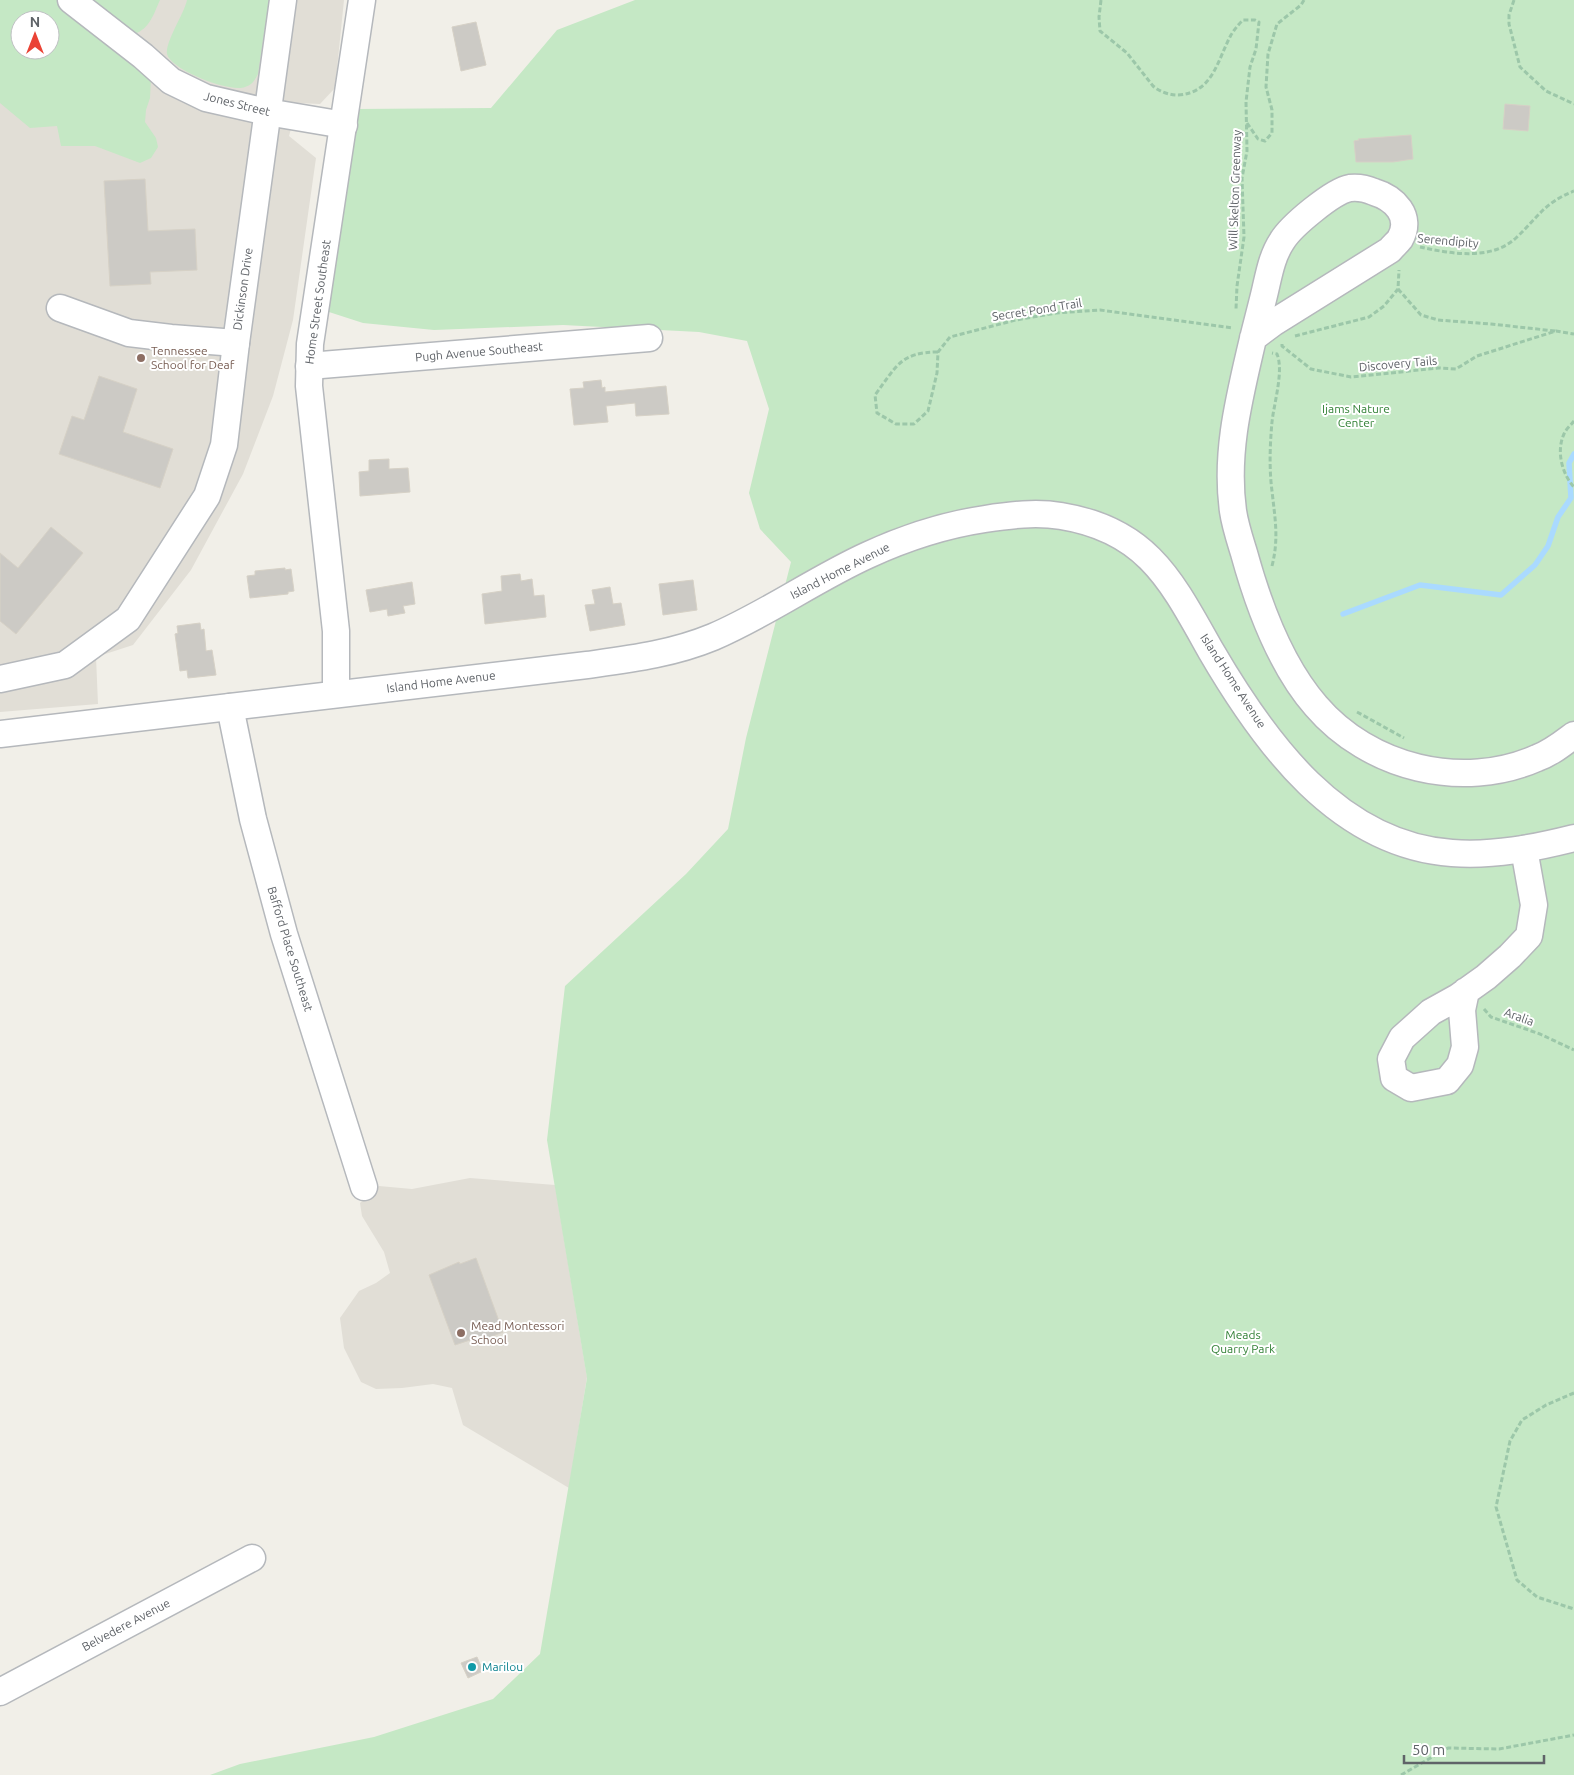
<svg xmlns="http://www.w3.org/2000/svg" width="1574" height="1775" font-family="Ubuntu,sans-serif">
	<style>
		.education { fill: #e1ded6; fill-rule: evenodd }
		.green { fill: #c5e8c5; fill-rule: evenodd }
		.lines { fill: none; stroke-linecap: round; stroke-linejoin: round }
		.stream { stroke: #aadaff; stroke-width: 5.5 }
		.building { fill: #cccac5; stroke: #d6d1c6 }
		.minor-casing { stroke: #b5b8bc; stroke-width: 29 }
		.path { stroke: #9cc7a9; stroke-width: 3; stroke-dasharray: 5 2.5; stroke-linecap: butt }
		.minor { stroke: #fff; stroke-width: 26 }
		.education-dot { fill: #8d6e63; stroke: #fff; stroke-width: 2 }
		.culture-dot { fill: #0f9aa8; stroke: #fff; stroke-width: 2 }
		.labels { text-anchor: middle; stroke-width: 4; stroke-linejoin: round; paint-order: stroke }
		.street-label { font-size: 12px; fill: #5f6368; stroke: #fff }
		.education-label { font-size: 12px; fill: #785e54; stroke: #fff; text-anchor: start }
		.park-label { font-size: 12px; fill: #348238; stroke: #fff }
		.culture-label { font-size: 12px; fill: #0d838f; stroke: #fff; text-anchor: start }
	</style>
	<rect width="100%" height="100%" fill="#f1efe8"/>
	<g class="education">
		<path d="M0 0H344L335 88 320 104 298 103 289 136 316 158 293 320 273 396 243 474 191 570 133 645 96 657 98 704 0 712ZM20 20H50V50H20Z"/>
		<polygon points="470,1178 555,1185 587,1377 569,1488 463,1425 452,1388 433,1384 402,1388 376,1389 361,1382 344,1348 340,1318 359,1291 376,1283 390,1273 384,1252 362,1216 360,1203 379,1186 412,1189"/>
	</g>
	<g class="green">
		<path d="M0 0H57L151 78 150 98 146 110 145 122 156 138 158 147 151 158 140 163 95 146H61L57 126 30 128 0 103ZM20 20H50V50H20Z"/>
		<path d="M87 0H160C154 13 150 29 134 34Z"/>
		<path d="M187 0H269L258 74C255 80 252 85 245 87 230 93 171 70 167 54 165 42 184 14 187 0Z"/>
		<polygon points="635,0 1574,0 1574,1775 210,1775 240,1764 374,1737 493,1699 540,1654 587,1378 547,1140 565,986 686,874 728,829 746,738 791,562 760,529 749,493 769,409 747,341 699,332 563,325 434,330 363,323 329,312 355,109 491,108 557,30"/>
	</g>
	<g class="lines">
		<polyline class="stream" points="1343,614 1420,585 1501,595 1535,565 1548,546 1558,517 1571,498 1569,463 1574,454"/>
	</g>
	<g class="building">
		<polygon points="476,22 486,65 461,71 452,27"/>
		<polygon points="1505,104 1530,106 1528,131 1503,129"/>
		<polygon points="1411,135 1413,159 1393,162 1356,162 1354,141 1359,140 1358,139"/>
		<polygon points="145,179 148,231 195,229 197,270 150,272 151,284 110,286 104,181"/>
		<polygon points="99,376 137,389 123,432 173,449 160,488 59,454 72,416 84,420"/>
		<polygon points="601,380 602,388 605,387 605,392 666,386 669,414 636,416 635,403 606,406 608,422 574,425 570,389 584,388 583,382"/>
		<polygon points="389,459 389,469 408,468 410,492 360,496 359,472 369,471 369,460"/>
		<polygon points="51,527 83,553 16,634 0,621 0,553 18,568"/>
		<polygon points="285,568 285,570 291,569 294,591 288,592 288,594 250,598 247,576 255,575 255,571"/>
		<polygon points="520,574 521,581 532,579 534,596 544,595 546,617 485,624 482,594 502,591 501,576"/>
		<polygon points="693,580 697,610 663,615 659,584"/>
		<polygon points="412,582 415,604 403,606 405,613 388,616 387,609 370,612 366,590"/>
		<polygon points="610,587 613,604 621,603 625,625 590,631 585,605 595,604 592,590"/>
		<polygon points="200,623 201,630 204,629 206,651 212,650 216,675 188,678 187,670 180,671 175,634 178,633 177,626"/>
		<polygon points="476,1258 503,1332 475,1343 473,1339 455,1345 429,1275 459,1262 460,1264"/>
		<polygon points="477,1657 483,1671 468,1678 461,1663"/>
	</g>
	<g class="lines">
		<g class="minor-casing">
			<g id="minor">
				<polyline points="71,0 143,56 171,81 206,98 267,112 344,125"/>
				<polyline points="60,308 129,333 171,338 236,343"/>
				<path d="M1253 338 1273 323 1390 250C1393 246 1397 243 1400 239 1413 216 1394 198 1374 192 1367 189 1358 187 1350 188 1333 191 1291 226 1282 241 1272 256 1269 274 1265 291 1261 308 1256 326 1252 343 1239 399 1225 453 1233 511 1235 525 1240 540 1244 553 1258 604 1281 666 1316 706 1369 768 1462 791 1537 758 1551 753 1562 744 1574 735"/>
				<polyline points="309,366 649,338"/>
				<polyline points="0,679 65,665 128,619 207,496 224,445 236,343 283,0"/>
				<polyline points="336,694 336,631 309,386 310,344 362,0"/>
				<polyline points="230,707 253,819 284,934 364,1187"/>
				<path d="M0 734 587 665C630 659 672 654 713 637 767 614 815 579 868 555 905 538 945 525 985 519 1011 515 1036 512 1061 516 1148 530 1172 582 1211 651 1264 742 1338 845 1452 853 1494 856 1534 848 1574 838"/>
				<polyline points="1466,991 1462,1010 1465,1047 1460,1065 1447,1081 1411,1088 1394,1078 1391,1059 1402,1038 1431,1012 1458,997 1486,977 1510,956 1529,936 1534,905 1524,849"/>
				<polyline points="0,1692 252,1558"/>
			</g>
		</g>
		<g class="path">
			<path d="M1101 0 1099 17 1100 31 1127 53 1153 86C1160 92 1169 95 1178 95 1213 93 1217 61 1231 35 1234 30 1238 25 1243 20H1255L1259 22 1256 49 1250 67 1246 102 1247 151 1242 178 1244 237 1237 286 1236 309"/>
			<polyline points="1514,0 1509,15 1509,24 1520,67 1546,91 1574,104"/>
			<polyline points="1247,123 1258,139 1265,141 1272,133 1272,110 1266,87 1268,54 1277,24 1301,5 1304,0"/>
			<path d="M1420 247C1452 254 1492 261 1517 237 1539 216 1544 203 1574 191"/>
			<polyline points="1398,289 1421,315 1438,320 1491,324 1555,331"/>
			<polyline points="1295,336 1369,317 1384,306 1398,289 1399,270"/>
			<polyline points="1282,344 1282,346 1311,369 1351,377 1439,368 1456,369 1477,356 1556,331 1574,334"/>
			<path d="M938 352C900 352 896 367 875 395L877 413 896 424H914L928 411 937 373 938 352 950 337 1016 320 1056 313 1100 310 1233 328"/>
			<path d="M1574 421C1571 425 1566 429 1564 434 1556 451 1562 474 1574 487"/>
			<path d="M1272 566C1279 538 1275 519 1272 491 1269 468 1270 444 1272 422 1274 403 1284 371 1277 354L1272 353"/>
			<polyline points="1357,712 1404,738"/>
			<polyline points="1484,1009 1491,1017 1540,1034 1574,1050"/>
			<polyline points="1574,1393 1546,1405 1522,1420 1510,1441 1496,1507 1517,1580 1537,1597 1574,1609"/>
			<polyline points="1401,1775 1448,1748 1499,1749 1574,1735"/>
		</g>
		<use href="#minor" class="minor"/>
	</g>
	<g class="education-dot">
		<circle cx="141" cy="358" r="5"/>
		<circle cx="461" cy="1333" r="5"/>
	</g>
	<circle class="culture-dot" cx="472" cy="1667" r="5"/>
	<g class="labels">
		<g class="street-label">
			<text transform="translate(237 104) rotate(14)" y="4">Jones Street</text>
			<text transform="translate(1235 190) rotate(-88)" y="4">Will Skelton Greenway</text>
			<text transform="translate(1448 241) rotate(5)" y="4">Serendipity</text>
			<text transform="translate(243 289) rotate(-82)" y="4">Dickinson Drive</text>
			<text transform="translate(318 302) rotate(-82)" y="4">Home Street Southeast</text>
			<text transform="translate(1037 310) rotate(-9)" y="4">Secret Pond Trail</text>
			<text transform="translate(479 352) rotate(-5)" y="4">Pugh Avenue Southeast</text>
			<text transform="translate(1398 364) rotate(-5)" y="4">Discovery Tails</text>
			<text transform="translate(840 571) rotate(-27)" y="4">Island Home Avenue</text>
			<text transform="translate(1233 681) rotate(57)" y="4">Island Home Avenue</text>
			<text transform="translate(441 682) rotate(-7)" y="4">Island Home Avenue</text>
			<text transform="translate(290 949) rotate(73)" y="4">Bafford Place Southeast</text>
			<text transform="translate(1519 1017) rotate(20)" y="4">Aralia</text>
			<text transform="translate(126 1625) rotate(-28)" y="4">Belvedere Avenue</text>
		</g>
		<g class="education-label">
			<text x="151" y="355">Tennessee<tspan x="151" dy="14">School for Deaf</tspan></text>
			<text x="471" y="1330">Mead Montessori<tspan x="471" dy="14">School</tspan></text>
		</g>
		<g class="park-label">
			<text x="1356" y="413">Ijams Nature<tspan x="1356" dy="14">Center</tspan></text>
			<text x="1243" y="1339">Meads<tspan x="1243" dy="14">Quarry Park</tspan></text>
		</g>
		<g class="culture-label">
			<text x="482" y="1671">Marilou</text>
		</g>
	</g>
	<g transform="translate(35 35)"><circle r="24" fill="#ffffff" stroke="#bfc1c3"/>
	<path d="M0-4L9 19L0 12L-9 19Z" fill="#ea4335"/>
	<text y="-8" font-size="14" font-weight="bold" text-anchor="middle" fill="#5f6368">N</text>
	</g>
	<path d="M1404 1755v8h140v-8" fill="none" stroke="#5f6368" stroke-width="2.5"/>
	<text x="1412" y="1755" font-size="15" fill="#5f6368" stroke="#ffffff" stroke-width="4" paint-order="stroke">50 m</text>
</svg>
